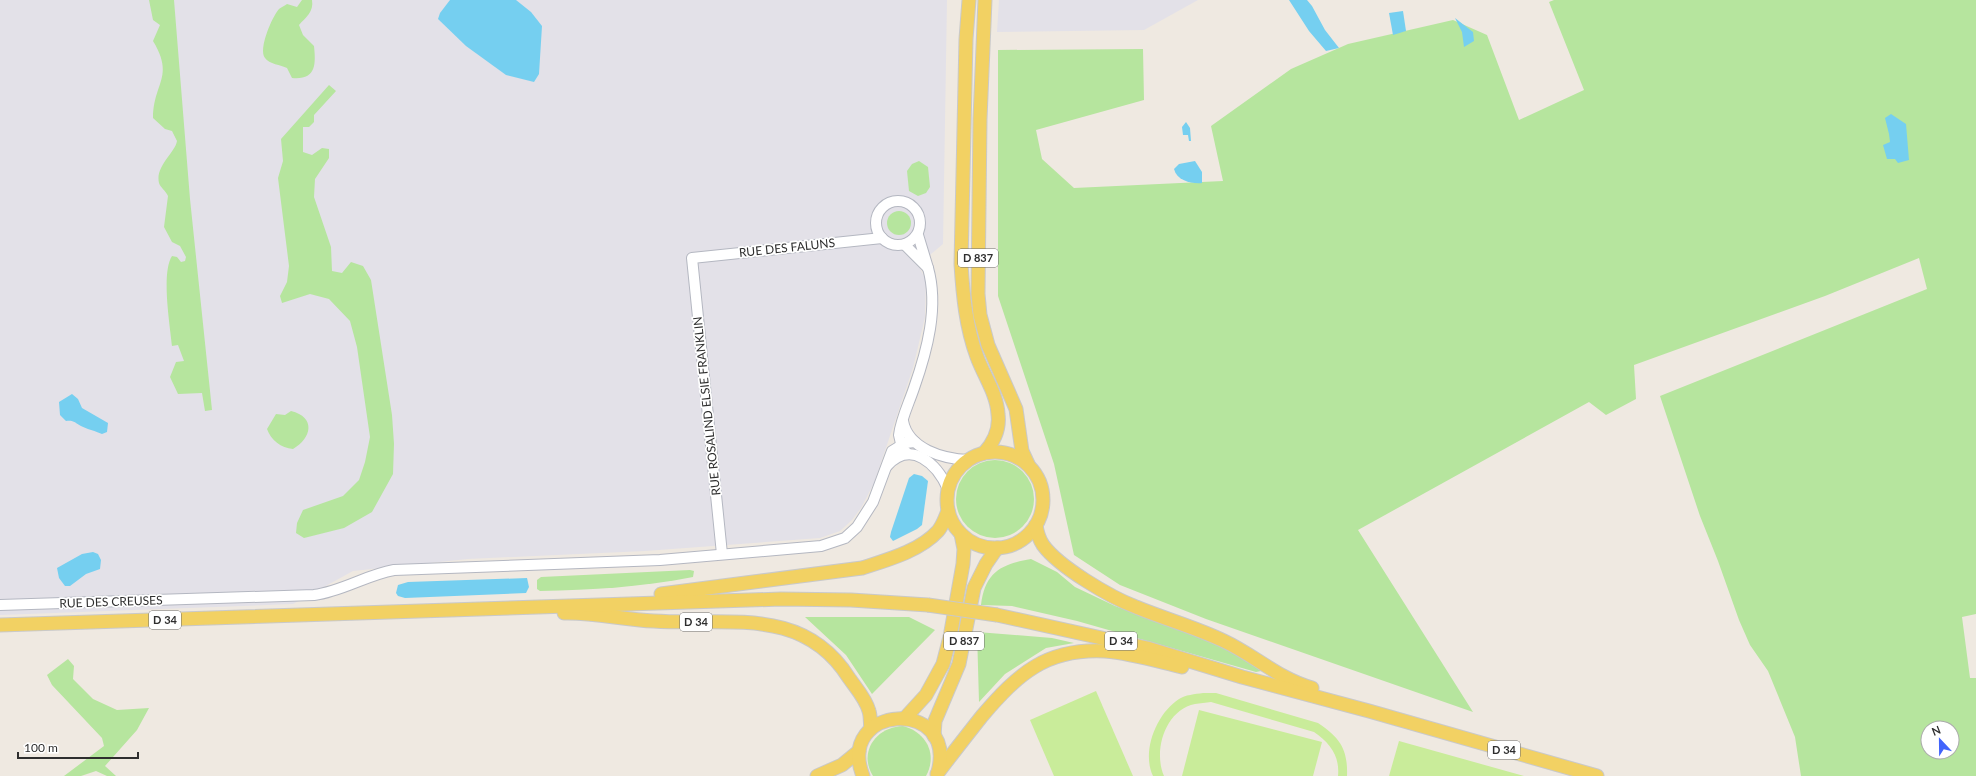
<svg xmlns="http://www.w3.org/2000/svg" width="1976" height="776" font-family="Lato,sans-serif">
	<style>
		.industrial { fill: #e3e1e8 }
		.green { fill: #b6e59e; fill-rule: evenodd }
		.pitch { fill: #c9ec9a }
		.water { fill: #75cff0 }
		.lines { fill: none; stroke-linecap: round; stroke-linejoin: round }
		.minor-casing { stroke: #b4b7c1; stroke-width: 12 }
		.major-casing { stroke: #c9c9c9; stroke-width: 15 }
		.minor { stroke: #fff; stroke-width: 10 }
		.major { stroke: #f2d163; stroke-width: 13 }
		.major-bridge-casing { stroke: #c9c9c9; stroke-width: 15; stroke-linecap: butt }
		.major-bridge { stroke: #f2d163; stroke-width: 13 }
		.labels { text-anchor: middle; stroke-width: 3.5; stroke-linejoin: round; paint-order: stroke }
		.shield { fill: #fff; stroke: #6d6d6d; stroke-width: 1 }
		.shield-label { font-size: 11px; font-weight: bold; fill: #2e2e2e }
		.street-label { font-size: 12px; fill: #2e2e2e; stroke: #fff }
	</style>
	<rect width="100%" height="100%" fill="#efe9e1"/>
	<g class="industrial">
		<polygon points="0,0 947,0 943,244 918,265 926,280 925,317 913,368 874,483 861,508 852,520 840,531 820,538 645,551 468,559 353,571 293,604 0,615"/>
		<polygon points="999,0 1198,0 1144,30 997,32"/>
	</g>
	<g class="green">
		<path d="M149 0H174L190 199 212 410 205 411 202 393 178 394 170 377 176 362 184 361 178 345 172 346C170 325 161 273 172 256L177 257 181 262 185 261 186 257 180 246 172 242 164 227 168 196C166 191 160 187 159 183 155 166 175 153 177 141L172 131 165 129 153 118C153 83 175 77 153 41L160 25 153 20Z"/>
		<path d="M302 0H312C314 12 306 17 299 25L303 35 314 46C316 65 316 80 292 78L287 68C281 65 269 64 265 58 258 49 272 17 279 9 281 7 285 6 287 4L297 7Z"/>
		<path d="M1554 0H1976V614L1962 617 1970 678H1976V776H1801L1795 737 1768 671 1750 645 1739 620 1718 561 1700 516 1660 396 1927 289 1919 258 1825 296 1634 365 1636 399 1606 415 1589 402 1358 530 1473 712 1206 619 1120 585 1074 555 1054 464 998 296V50L1143 49 1144 100 1036 130 1042 159 1074 188 1223 181 1211 126 1291 69 1348 44 1453 20 1487 35 1519 120 1584 90 1549 2ZM1928 728H1952V752H1928Z"/>
		<polygon points="329,85 336,91 314,115 314,122 309,127 303,127 303,152 312,155 322,148 329,149 329,158 315,179 314,197 331,247 332,271 342,273 351,262 363,266 371,280 392,415 394,444 393,474 372,512 344,528 304,538 296,533 297,523 303,510 343,496 359,480 365,462 370,437 357,347 350,321 329,299 310,294 282,303 280,296 287,282 289,266 278,178 283,161 281,139"/>
		<polygon points="919,161 928,167 930,187 926,193 918,196 909,191 907,171 912,164"/>
		<circle cx="899" cy="223" r="12"/>
		<path d="M291 411C316 417 312 438 293 449 281 448 271 440 267 429L276 414 285 415Z"/>
		<circle cx="995" cy="499" r="39"/>
		<path d="M1031 559 1057 572 1075 587 1115 606 1226 647 1261 671 1256 672 1077 621 1012 606 981 605C985 572 1001 564 1031 559Z"/>
		<path d="M690 570 694 571 693 577C642 587 592 590 540 591L537 589V580L541 577Z"/>
		<polygon points="805,617 909,617 935,630 872,694 846,655"/>
		<polygon points="977,632 1052,638 1074,643 1046,648 1005,674 979,702"/>
		<polygon points="68,659 74,666 73,679 93,699 117,710 149,708 137,730 105,766 116,776 107,776 96,771 81,776 64,776 104,746 102,738 52,685 47,675"/>
		<path d="M903 726C926 732 938 754 926 776H873C858 752 876 727 903 726Z"/>
	</g>
	<g class="pitch">
		<polygon points="1096,691 1133,776 1054,776 1030,720"/>
		<path d="M1203 693H1216L1318 723C1340 738 1348 749 1347 776H1338C1340 756 1330 743 1314 732L1211 702C1206 703 1200 703 1195 704 1165 710 1153 751 1164 776H1153C1141 751 1157 713 1179 699 1185 695 1195 694 1203 693Z"/>
		<polygon points="1199,710 1322,742 1313,776 1182,776"/>
		<polygon points="1399,741 1524,776 1389,776"/>
	</g>
	<g class="water">
		<polygon points="450,0 516,0 531,12 542,26 539,74 534,82 506,75 466,46 438,19 440,13"/>
		<polygon points="1289,0 1307,0 1312,6 1325,30 1339,48 1326,51 1309,31"/>
		<polygon points="1403,11 1406,31 1393,35 1389,13"/>
		<polygon points="1455,18 1473,32 1474,41 1464,47 1462,32"/>
		<polygon points="1891,114 1906,124 1909,160 1898,163 1895,159 1887,159 1883,145 1890,142 1889,134 1885,118"/>
		<polygon points="1186,122 1190,128 1191,141 1189,141 1188,135 1183,135 1182,127"/>
		<path d="M1195 161 1202 172V183C1192 184 1177 181 1174 169L1179 164Z"/>
		<path d="M72 394 78 399 82 408 108 423 107 432 102 434C98 432 84 428 81 426 75 423 74 420 66 421L60 415 59 402Z"/>
		<polygon points="914,474 922,476 928,481 922,525 917,529 893,541 890,537 891,532 909,478"/>
		<polygon points="93,552 98,554 101,560 100,569 86,574 70,586 65,586 59,578 57,568 82,554"/>
		<polygon points="527,578 529,587 526,593 405,598 398,596 396,593 398,585 408,582"/>
	</g>
	<g class="lines">
		<g class="minor-casing">
			<g id="minor">
				<circle cx="898" cy="223" r="22"/>
				<polyline points="905,245 928,268 918,235"/>
				<path d="M903 421C908 449 943 459 969 460"/>
				<path d="M908 454 902 448 899 435C901 419 909 403 914 388 927 351 939 307 928 268"/>
				<path d="M887 466C911 439 937 464 948 489"/>
				<polyline points="722,554 692,258 882,238"/>
				<path d="M0 605 314 595C343 591 366 575 394 570L660 560 821 546 845 538 857 527 873 502 892 451 905 443 915 442"/>
			</g>
		</g>
		<g class="major-casing">
			<g id="major">
				<path d="M969 0 966 39 961 264C963 296 966 327 977 357 984 376 997 394 998 414 1000 429 994 442 984 453"/>
				<polyline points="985,0 980,119 978,294 980,315 988,345 1016,409 1022,451 1028,464"/>
				<circle cx="995" cy="500" r="48"/>
				<path d="M1036 525C1037 532 1039 539 1043 545 1059 567 1110 597 1136 607 1165 619 1195 627 1224 641 1254 655 1279 679 1312 688"/>
				<path d="M661 594 862 568C887 560 920 551 938 531 943 525 945 518 948 511"/>
				<path d="M564 613C594 612 624 620 654 621 727 626 803 605 849 678 856 688 866 699 869 711 871 717 870 724 871 729"/>
				<polyline points="997,615 1147,648 1242,677 1369,711 1597,776"/>
				<polyline points="0,625 781,599 851,600 928,605"/>
				<polyline points="905,718 926,695 943,664 950,637 963,564 964,549 961,534"/>
				<polyline points="934,736 935,721 959,664 974,588 986,564 997,548"/>
				<path d="M937 774C952 754 967 735 982 716 1018 674 1046 648 1105 651 1131 653 1157 661 1182 667"/>
				<polyline points="817,776 842,765 859,751"/>
				<path d="M863 776C835 704 958 697 938 772"/>
			</g>
		</g>
		<use href="#minor" class="minor"/>
		<use href="#major" class="major"/>
		<g class="major-bridge-casing">
			<polyline id="major-bridge" points="928,605 997,615"/>
		</g>
		<use href="#major-bridge" class="major-bridge"/>
	</g>
	<g class="labels">
		<g class="shield">
			<rect x="958" y="249" width="40" height="18" rx="3"/>
			<rect x="149" y="611" width="32" height="18" rx="3"/>
			<rect x="680" y="613" width="32" height="18" rx="3"/>
			<rect x="944" y="632" width="40" height="18" rx="3"/>
			<rect x="1105" y="632" width="32" height="18" rx="3"/>
			<rect x="1488" y="741" width="32" height="18" rx="3"/>
		</g>
		<g class="shield-label">
			<text x="978" y="262">D 837</text>
			<text x="165" y="624">D 34</text>
			<text x="696" y="626">D 34</text>
			<text x="964" y="645">D 837</text>
			<text x="1121" y="645">D 34</text>
			<text x="1504" y="754">D 34</text>
		</g>
		<g class="street-label">
			<text transform="translate(787 248) rotate(-6)" y="4">RUE DES FALUNS</text>
			<text transform="translate(707 406) rotate(-96)" y="4">RUE ROSALIND ELSIE FRANKLIN</text>
			<text transform="translate(111 602) rotate(-2)" y="4">RUE DES CREUSES</text>
		</g>
	</g>
	<g transform="translate(1940 740) rotate(338)"><circle r="19" fill="#ffffff" stroke="#ababab"/>
	<path d="M0-3L7 15L0 10L-7 15Z" fill="#4264fb"/>
	<text y="-6" font-size="11" font-weight="bold" text-anchor="middle" fill="#2e2e2e">N</text>
	</g>
	<path d="M18 752v6h120v-6" fill="none" stroke="#2e2e2e" stroke-width="2"/>
	<text x="24" y="752" font-size="12" fill="#2e2e2e" stroke="#ffffff" stroke-width="3" paint-order="stroke">100 m</text>
</svg>
